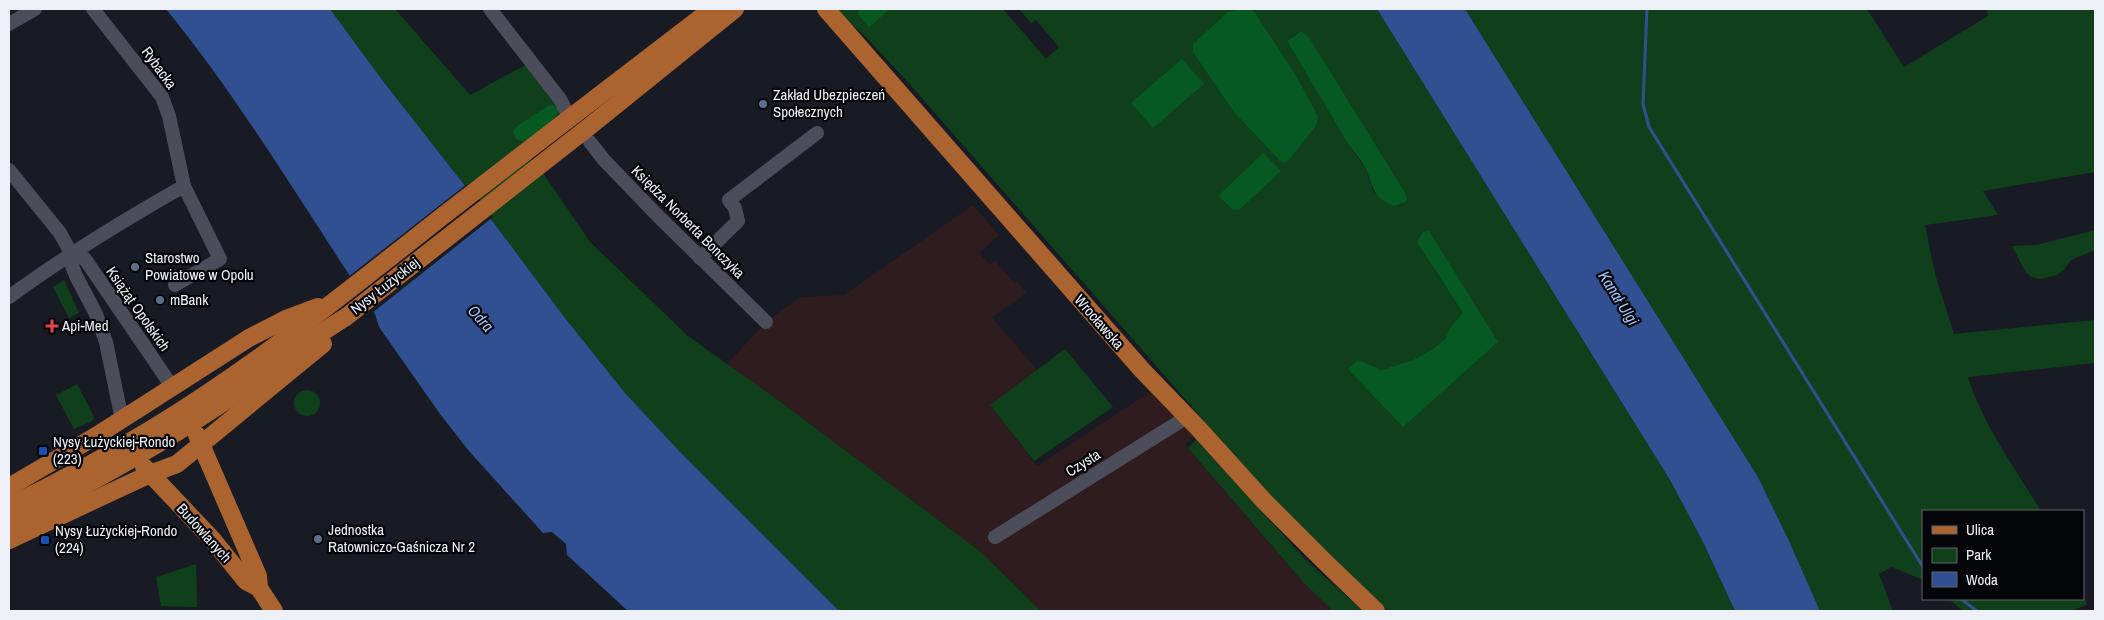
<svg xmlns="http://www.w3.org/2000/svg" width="2104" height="620" font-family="'Archivo Narrow',sans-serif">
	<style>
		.industrial { fill: #2e1c1f }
		.green { fill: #10401b; fill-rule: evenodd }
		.forest { fill: #055921 }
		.water { fill: #305092 }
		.pier { fill: #181a24 }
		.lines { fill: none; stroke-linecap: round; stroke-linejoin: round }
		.stream { stroke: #305092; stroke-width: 3 }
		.minor { stroke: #4b4e5a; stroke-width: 14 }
		.major { stroke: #ab642f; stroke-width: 18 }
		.service-dot { fill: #5c6f8a; stroke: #050609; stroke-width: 2 }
		.health-dot { fill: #e0444e; stroke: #050609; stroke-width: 2 }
		.transit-dot { fill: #1a4fb4; stroke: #050609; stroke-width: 2 }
		.labels { text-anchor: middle; stroke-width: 4.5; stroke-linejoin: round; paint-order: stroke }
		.street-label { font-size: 15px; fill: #eef0f7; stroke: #050609 }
		.poi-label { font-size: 15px; fill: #eef0f7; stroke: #050609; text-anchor: start }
		.water-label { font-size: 16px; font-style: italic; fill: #a2c0f9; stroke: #050609 }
	</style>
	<rect width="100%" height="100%" fill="#181a24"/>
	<polygon class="industrial" points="973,205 999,235 979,253 990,265 995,261 1015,284 1017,282 1027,293 992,317 1037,370 990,405 1037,466 1153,390 1196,434 1185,444 1188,448 1303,582 1333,611 1041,611 981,552 727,364 766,322 800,297 844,295"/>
	<g class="green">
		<polygon points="330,9 395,9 470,95 531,62 572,112 524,151 545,176 590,242 688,336 779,401 981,552 1041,611 839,611 682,454 625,393 565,318 491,219 383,81"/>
		<path d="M837 9H1003L1046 59 1059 47 1036 20 1031 23 1019 9H1377L1670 480 1703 542 1735 611H1387L1304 532 1256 480 906 80 862 33 842 18ZM1300 31 1308 37 1403 189 1374 193 1365 168 1348 144 1287 41ZM1264 153 1228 206 1219 196ZM1432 266 1498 342 1403 426 1365 363 1371 367 1381 370 1413 360 1434 348 1446 338 1449 329 1464 313Z"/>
		<path d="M1465 9H1867L1904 67 1988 16 1987 9H2095V172L1983 191 1998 215 1925 225 1935 274 1954 334 2095 320V363L1968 377C1983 425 2015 468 2041 511H1923V580L1892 567 1879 574 1893 611H1820L1790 543 1758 477Z"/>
		<polygon points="2095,230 2095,250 2071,260 2064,270 2057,275 2041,279 2031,277 2025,271 2012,246 2037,245"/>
		<polygon points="64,280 79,313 69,318 53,287"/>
		<polygon points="1065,349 1113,407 1034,461 990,405"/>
		<polygon points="77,384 94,417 92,421 74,429 56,395"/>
		<circle cx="307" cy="403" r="13"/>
		<polygon points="1196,440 1306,560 1363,611 1333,611 1303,582 1188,448"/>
		<polygon points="196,564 197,607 161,606 156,577"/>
		<polygon points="2083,595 2087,604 2072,611 1963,611 1949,599 2083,599"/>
	</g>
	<g class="forest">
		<polygon points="860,9 890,9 869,27 857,13"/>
		<polygon points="1240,9 1250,9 1255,13 1295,74 1318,116 1316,126 1287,162 1282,163 1234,112 1193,52 1193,44 1228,12"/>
		<path d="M1301 31 1308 36 1403 189 1407 198 1405 202 1394 206C1371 197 1374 187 1365 167 1360 159 1354 152 1348 144L1287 41Z"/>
		<polygon points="1182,59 1204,84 1153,128 1131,103"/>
		<path d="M553 105 559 110C557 121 532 135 523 142L516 139 513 131 517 126 548 106Z"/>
		<polygon points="1263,153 1281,171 1239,210 1233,210 1218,196"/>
		<polygon points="1429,231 1498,342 1403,427 1348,369 1358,360 1381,370 1413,360 1434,348 1446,338 1449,329 1463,313 1417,242 1423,232"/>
	</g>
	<g class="water">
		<path d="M166 9H330L383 81 491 219 565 318 625 393 682 454 839 611H628L567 555 566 544 552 532 543 533 469 451 440 414 379 327 375 314C306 211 244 105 166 9Z"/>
		<polygon points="1377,9 1465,9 1758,477 1790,543 1820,611 1735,611 1703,542 1670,480"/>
	</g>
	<polygon class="pier" points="467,184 493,217 372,313 348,277"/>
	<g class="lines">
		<g class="stream">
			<polyline points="1647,9 1643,104 1649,127 1923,567"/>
			<polyline points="1961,599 1977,611"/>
		</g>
		<g class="minor">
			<polyline points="93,9 162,97 169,116 184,186 220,259 175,285"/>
			<polyline points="490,9 560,99 565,109"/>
			<polyline points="9,24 35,9"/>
			<polyline points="590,142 604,160 656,214 766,322"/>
			<polyline points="9,170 60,233 72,255 72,266 76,276 96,314 106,342 122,420"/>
			<polyline points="72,255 85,259 173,388"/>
			<polyline points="700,258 738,221 735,208 729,200 817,133"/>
			<path d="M9 297C65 256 124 220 184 186"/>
			<polyline points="995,537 1187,417"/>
		</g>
		<g class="major">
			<polyline points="826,9 1142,370 1198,428 1264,501 1325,562 1376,611"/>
			<polyline points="197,435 258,576 259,588 274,611"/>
			<polyline points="144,467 212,539 246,581 259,588"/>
			<polyline points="9,487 96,436 249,338 286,319 318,307"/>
			<path d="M9 506C57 483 104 458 150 430 254 367 349 290 444 215 533 146 623 77 712 9"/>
			<path d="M9 524C83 488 155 448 224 402 265 375 303 343 346 317L590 126 735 9"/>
			<polyline points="9,540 150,474 177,464 323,344"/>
		</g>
	</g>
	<g class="service-dot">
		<circle cx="763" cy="104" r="5"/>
		<circle cx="135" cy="267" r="5"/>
		<circle cx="160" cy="300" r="5"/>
		<circle cx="318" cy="539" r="5"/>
	</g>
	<path class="health-dot" d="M49.5 318.5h5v5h5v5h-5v5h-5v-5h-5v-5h5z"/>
	<g class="transit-dot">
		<rect x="38" y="446" width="10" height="10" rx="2.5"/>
		<rect x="40" y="535" width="10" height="10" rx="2.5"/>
	</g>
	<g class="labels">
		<g class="street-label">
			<text transform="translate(159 68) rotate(54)" y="5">Rybacka</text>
			<text transform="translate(688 222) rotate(45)" y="5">Księdza Norberta Bonczyka</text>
			<text transform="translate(385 286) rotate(-38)" y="5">Nysy Łużyckiej</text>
			<text transform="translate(138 309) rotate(55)" y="5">Książąt Opolskich</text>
			<text transform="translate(1099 322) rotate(49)" y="5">Wrocławska</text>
			<text transform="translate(1083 463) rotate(-32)" y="5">Czysta</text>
			<text transform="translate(204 533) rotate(48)" y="5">Budowlanych</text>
		</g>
		<g class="poi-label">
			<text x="773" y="100">Zakład Ubezpieczeń<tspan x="773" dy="17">Społecznych</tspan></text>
			<text x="145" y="263">Starostwo<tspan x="145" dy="17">Powiatowe w Opolu</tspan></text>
			<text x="170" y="305">mBank</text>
			<text x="62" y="331">Api-Med</text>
			<text x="53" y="447">Nysy Łużyckiej-Rondo<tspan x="53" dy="17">(223)</tspan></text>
			<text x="328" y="535">Jednostka<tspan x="328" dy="17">Ratowniczo-Gaśnicza Nr 2</tspan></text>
			<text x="55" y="536">Nysy Łużyckiej-Rondo<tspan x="55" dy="17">(224)</tspan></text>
		</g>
		<g class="water-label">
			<text transform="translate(1619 298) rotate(58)" y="6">Kanał Ulgi</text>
			<text transform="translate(481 318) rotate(48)" y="6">Odra</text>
		</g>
	</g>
	<rect width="2104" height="620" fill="none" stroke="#eef0f7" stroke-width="20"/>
	<rect x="1922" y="510" width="162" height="90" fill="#050609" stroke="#626468"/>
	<rect x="1932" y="526" width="25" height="8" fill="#ab642f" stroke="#626468"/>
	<text x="1966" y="535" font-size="15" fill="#eef0f7">Ulica</text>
	<rect x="1932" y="548" width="25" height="15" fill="#10401b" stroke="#626468"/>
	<text x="1966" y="560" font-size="15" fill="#eef0f7">Park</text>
	<rect x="1932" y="572" width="25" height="15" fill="#305092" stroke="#626468"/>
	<text x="1966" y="585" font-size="15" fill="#eef0f7">Woda</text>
</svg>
